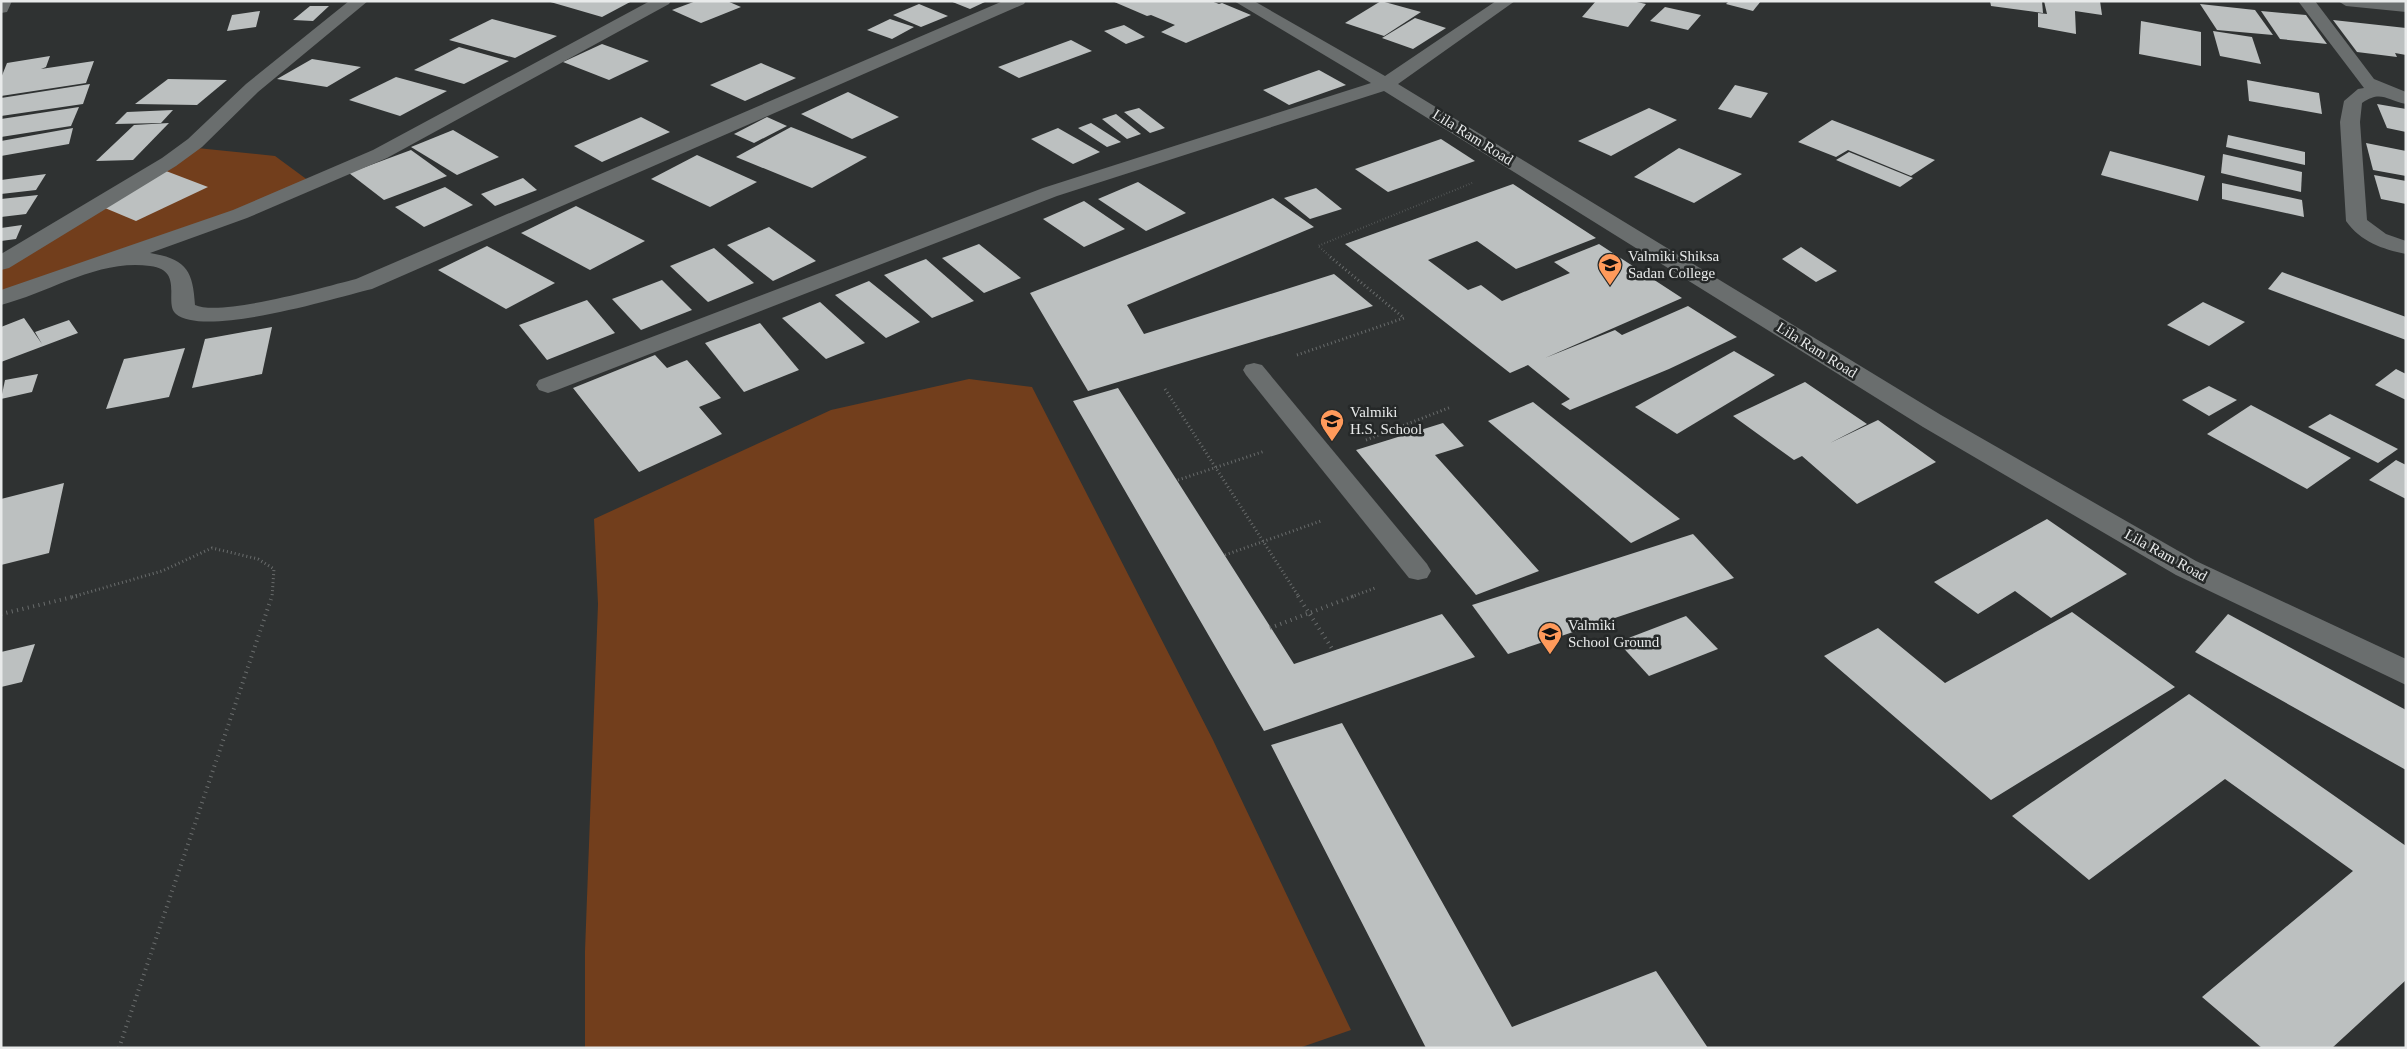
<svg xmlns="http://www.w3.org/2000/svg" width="2407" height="1049" font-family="'Times New Roman',serif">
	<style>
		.green { fill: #723e1c }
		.building { fill: #bcc0c0 }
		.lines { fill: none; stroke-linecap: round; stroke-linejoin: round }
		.path-far2 { stroke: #696c6c; stroke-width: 2; stroke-dasharray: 0.5 2.5; stroke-linecap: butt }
		.path-far1 { stroke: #696c6c; stroke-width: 3; stroke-dasharray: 1 3; stroke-linecap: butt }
		.path { stroke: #696c6c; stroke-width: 4; stroke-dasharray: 1 4.5; stroke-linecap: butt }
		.service { fill: #6a6e6e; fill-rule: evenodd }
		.minor { fill: #6a6e6e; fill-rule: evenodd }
		.tertiary { fill: #6a6e6e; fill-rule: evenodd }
		.labels { text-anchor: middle; stroke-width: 5; stroke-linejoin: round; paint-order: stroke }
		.street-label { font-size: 15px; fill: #e8eaea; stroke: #252828 }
		.poi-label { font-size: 15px; fill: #e8eaea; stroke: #252828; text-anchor: start }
	</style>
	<rect width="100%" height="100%" fill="#2f3232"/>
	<g class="green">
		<polygon points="197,148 275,156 309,181 225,216 1,293 1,267"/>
		<polygon points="969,379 1032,387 1213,740 1351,1030 1299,1048 585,1048 585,951 598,604 594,519 831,410"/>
	</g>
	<g class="building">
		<polygon points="547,1 632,1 602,17"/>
		<polygon points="696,1 727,1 741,7 701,23 672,10"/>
		<polygon points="950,1 987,1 970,9"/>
		<polygon points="1112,1 1211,1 1219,4 1222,3 1251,15 1186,43 1161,32 1175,25 1151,15 1147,16"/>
		<polygon points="1381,1 1421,12 1384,36 1345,23"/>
		<polygon points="1596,1 1632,1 1646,4 1628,27 1582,17"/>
		<polygon points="1729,1 1761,1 1753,11 1726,4"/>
		<polygon points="1990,1 2042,1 2043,13 1991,6"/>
		<polygon points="2044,1 2100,1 2102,15 2075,11 2076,34 2038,27 2038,13 2047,14"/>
		<polygon points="919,4 948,16 921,27 893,15"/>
		<polygon points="2200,4 2255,10 2273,35 2217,30"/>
		<polygon points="310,6 329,6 313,21 293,20"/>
		<polygon points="1665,7 1701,15 1688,30 1650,21"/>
		<polygon points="260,11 256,27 227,31 232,15"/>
		<polygon points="2261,11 2306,15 2327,44 2280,39"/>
		<polygon points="1415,18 1446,28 1413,49 1382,38"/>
		<polygon points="492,19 557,36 515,58 449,40"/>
		<polygon points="890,19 914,27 892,39 867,30"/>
		<polygon points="2333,20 2406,28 2406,55 2395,53 2397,57 2357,52"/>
		<polygon points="2141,21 2201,32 2201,66 2139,54"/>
		<polygon points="1124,25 1145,37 1126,44 1104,31"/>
		<polygon points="2213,31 2252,37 2261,64 2220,56"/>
		<polygon points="1071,40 1092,51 1019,78 998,67"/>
		<polygon points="602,44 649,61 609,80 563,62"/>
		<polygon points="459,47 509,61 464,84 414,70"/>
		<polygon points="50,56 46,67 41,69 94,61 86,83 1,96 1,78 7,63"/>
		<polygon points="312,59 361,67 327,87 277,79"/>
		<polygon points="761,63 796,78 745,101 710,85"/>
		<polygon points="1319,70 1346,85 1289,105 1263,90"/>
		<polygon points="396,77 447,91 400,116 349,100"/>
		<polygon points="168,79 227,80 197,105 135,104"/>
		<polygon points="2247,80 2319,93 2322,114 2249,101"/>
		<polygon points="90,84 83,104 1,116 1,98"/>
		<polygon points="1735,85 1768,93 1751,118 1718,109"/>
		<polygon points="848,92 899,117 852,139 801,114"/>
		<polygon points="2377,104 2406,109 2406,132 2387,128"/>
		<polygon points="79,107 71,126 1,137 1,119"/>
		<polygon points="1139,108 1165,128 1150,133 1124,112"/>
		<polygon points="1649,108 1677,120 1611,156 1578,141"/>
		<polygon points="173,110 161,123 115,124 127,112"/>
		<polygon points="1116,114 1141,134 1127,139 1102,119"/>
		<polygon points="641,117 670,132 602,162 574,146"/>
		<polygon points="767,117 787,126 754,143 734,134"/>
		<polygon points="1832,120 1871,135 1935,160 1911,176 1848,150 1836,157 1798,142"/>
		<polygon points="169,123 133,160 96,161 134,125"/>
		<polygon points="1091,123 1121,142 1107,147 1078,128"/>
		<polygon points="791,127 867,157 812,188 736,157"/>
		<polygon points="73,128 69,144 1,156 1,141"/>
		<polygon points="1058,128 1100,152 1073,164 1031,139"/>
		<polygon points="453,130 499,157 457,175 411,147"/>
		<polygon points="2228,135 2305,152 2305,165 2226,147"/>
		<polygon points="1441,139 1475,161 1388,192 1355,169"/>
		<polygon points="2366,143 2406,151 2406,176 2373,170"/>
		<polygon points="1679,148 1742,174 1694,203 1634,177"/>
		<polygon points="411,150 447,176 384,200 349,173"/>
		<polygon points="2110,151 2205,176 2198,201 2101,175"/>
		<polygon points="1849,152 1913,178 1900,187 1836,160"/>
		<polygon points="2223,154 2302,172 2301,192 2221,173"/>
		<polygon points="697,155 757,182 710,207 651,179"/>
		<polygon points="166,171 208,187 136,221 105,208"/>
		<polygon points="46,174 36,190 1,194 1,180"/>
		<polygon points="2374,175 2406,181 2406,204 2381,199"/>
		<polygon points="523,178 537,190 495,206 481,194"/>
		<polygon points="1138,182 1186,213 1146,231 1098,199"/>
		<polygon points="2222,183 2302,200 2304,217 2222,199"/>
		<polygon points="1513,184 1596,238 1516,269 1477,241 1428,260 1468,290 1481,285 1502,301 1570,273 1554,262 1599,244 1682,298 1545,358 1615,330 1622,335 1688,306 1737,337 1669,369 1570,410 1561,404 1570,399 1528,365 1510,373 1345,244"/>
		<polygon points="445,187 473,205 424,227 395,207"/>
		<polygon points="1316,188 1342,209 1310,219 1284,198"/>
		<polygon points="38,195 26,214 1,217 1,199"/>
		<polygon points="1273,198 1314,227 1127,305 1144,334 1334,274 1373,306 1088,391 1030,293"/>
		<polygon points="1084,201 1125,229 1084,247 1043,219"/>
		<polygon points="576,206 645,241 590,270 521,233"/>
		<polygon points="22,225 16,239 1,241 1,228"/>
		<polygon points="769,227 816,261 773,281 727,245"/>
		<polygon points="979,244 1021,278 984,293 942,258"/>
		<polygon points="487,246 555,283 506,309 438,270"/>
		<polygon points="1801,247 1837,271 1816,282 1782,259"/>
		<polygon points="714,248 754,283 708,302 670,266"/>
		<polygon points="926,259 974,301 932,318 884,275"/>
		<polygon points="2282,272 2406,317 2406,340 2268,289"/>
		<polygon points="662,280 692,310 641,330 612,299"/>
		<polygon points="869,281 920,322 886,338 835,295"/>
		<polygon points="587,300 615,333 547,360 519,325"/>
		<polygon points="820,302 865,343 826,359 782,318"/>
		<polygon points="2203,302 2245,322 2209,346 2167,325"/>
		<polygon points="24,318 42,344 35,332 69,320 78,333 1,362 1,327"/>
		<polygon points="760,323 799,370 744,392 705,343"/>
		<polygon points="272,327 262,374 192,388 205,339"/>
		<polygon points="185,348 169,397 106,409 124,359"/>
		<polygon points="1734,351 1775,375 1677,434 1635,407"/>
		<polygon points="655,355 667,368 687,360 721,398 699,407 722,434 639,472 573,388"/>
		<polygon points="2396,369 2406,374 2406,400 2375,385"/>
		<polygon points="38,374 32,392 1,399 5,380"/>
		<polygon points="1805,382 1867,424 1830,443 1878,420 1936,462 1857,504 1802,456 1794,460 1733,416"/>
		<polygon points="2209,386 2237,400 2209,416 2182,400"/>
		<polygon points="1118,388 1294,664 1442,614 1475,657 1264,731 1073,401"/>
		<polygon points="1533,402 1680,519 1631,543 1488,421"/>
		<polygon points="2251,405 2351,458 2307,489 2207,434"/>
		<polygon points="2330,414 2398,449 2378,463 2308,427"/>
		<polygon points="1443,423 1464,446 1435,455 1539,571 1476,595 1356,450"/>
		<polygon points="2396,460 2406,465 2406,499 2369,480"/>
		<polygon points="64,483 49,553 1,565 1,499"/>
		<polygon points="2047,519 2127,574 2051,618 2015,591 1978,614 1934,582"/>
		<polygon points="1693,534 1734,578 1508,654 1472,605"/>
		<polygon points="2072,612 2175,687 1991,800 1824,656 1878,628 1945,683"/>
		<polygon points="2228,614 2406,710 2406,770 2195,652"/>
		<polygon points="1686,616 1718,649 1649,676 1618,642"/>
		<polygon points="35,644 22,682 1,687 1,652"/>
		<polygon points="2189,694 2406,846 2406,980 2332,1048 2262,1048 2202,997 2353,871 2225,779 2089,880 2012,816"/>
		<polygon points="1342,723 1512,1027 1656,971 1708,1048 1426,1048 1271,745"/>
	</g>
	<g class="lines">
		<polyline class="path-far2" points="1331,257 1318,246 1472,183"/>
		<g class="path-far1">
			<polyline points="1297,355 1404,318 1329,256"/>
			<polyline points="1165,389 1299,597"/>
			<polyline points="1366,440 1451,407"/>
			<polyline points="1178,480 1265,451"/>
			<polyline points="1225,555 1321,521"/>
			<polyline points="72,597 162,571 212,548 258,559 274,569 272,597"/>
			<polyline points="1351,597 1375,588"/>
		</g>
		<g class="path">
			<polyline points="1298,596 1333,650"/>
			<polyline points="1,614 77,596"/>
			<polyline points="1270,628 1354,596"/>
			<polyline points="119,1048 272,596"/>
		</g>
		<polygon class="service" points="1254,363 1262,365 1427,564 1431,571 1427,578 1418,580 1409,578 1246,375 1243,370 1246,365"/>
		<g class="minor">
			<polygon points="1,1 12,1 7,12 1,13"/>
			<polygon points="349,1 368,1 258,92 202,147 176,166 9,268 1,270 1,254 162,158 188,139 246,84"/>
			<path d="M650 1H671L669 4 387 158 247 218 150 253C186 259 193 270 195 305 222 317 324 287 356 279L1003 1H1026L1024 4 372 289C335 298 205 338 176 314 163 303 185 270 150 266 98 259 51 292 1 305V290L233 210 373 150Z"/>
			<polygon points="1234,1 1254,1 1385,76 1496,1 1515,1 1398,84 1941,415 2196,561 2406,659 2406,685 2176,575 1923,427 1384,91 1057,196 557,390 548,393 539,390 536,385 539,380 1043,188 1371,83"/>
			<path d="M2298 1H2315L2374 79 2406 92V104C2386 100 2381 90 2362 103L2360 122 2367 220 2386 234 2406 241V254C2382 249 2361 242 2346 221L2340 122 2344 101 2358 89 2364 88Z"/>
		</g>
		<polygon class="tertiary" points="2338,1 2406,2 2406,12 2346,6"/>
	</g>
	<defs>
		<g id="university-pin" transform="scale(1.25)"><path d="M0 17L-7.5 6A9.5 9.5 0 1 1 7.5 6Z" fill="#ff9a5b" stroke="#252828"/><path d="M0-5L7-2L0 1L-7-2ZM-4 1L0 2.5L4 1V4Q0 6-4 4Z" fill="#111"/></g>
		<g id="school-pin" transform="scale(1.25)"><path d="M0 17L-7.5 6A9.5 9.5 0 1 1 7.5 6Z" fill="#ff9a5b" stroke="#252828"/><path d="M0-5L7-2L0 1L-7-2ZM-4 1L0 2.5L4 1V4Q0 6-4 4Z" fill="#111"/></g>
	</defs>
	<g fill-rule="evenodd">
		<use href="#university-pin" x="1610" y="265"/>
		<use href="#school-pin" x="1332" y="421"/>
		<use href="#school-pin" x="1550" y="634"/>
	</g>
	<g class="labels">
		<g class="street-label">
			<text transform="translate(1473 137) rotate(32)" y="5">Lila Ram Road</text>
			<text transform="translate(1817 350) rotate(32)" y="5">Lila Ram Road</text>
			<text transform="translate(2166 555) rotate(29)" y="5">Lila Ram Road</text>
		</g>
		<g class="poi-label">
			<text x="1628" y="261">Valmiki Shiksa<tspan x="1628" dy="17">Sadan College</tspan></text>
			<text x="1350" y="417">Valmiki<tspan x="1350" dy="17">H.S. School</tspan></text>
			<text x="1568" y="630">Valmiki<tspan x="1568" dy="17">School Ground</tspan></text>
		</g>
	</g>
	<rect width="2407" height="1049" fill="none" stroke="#e8eaea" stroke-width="5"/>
</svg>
